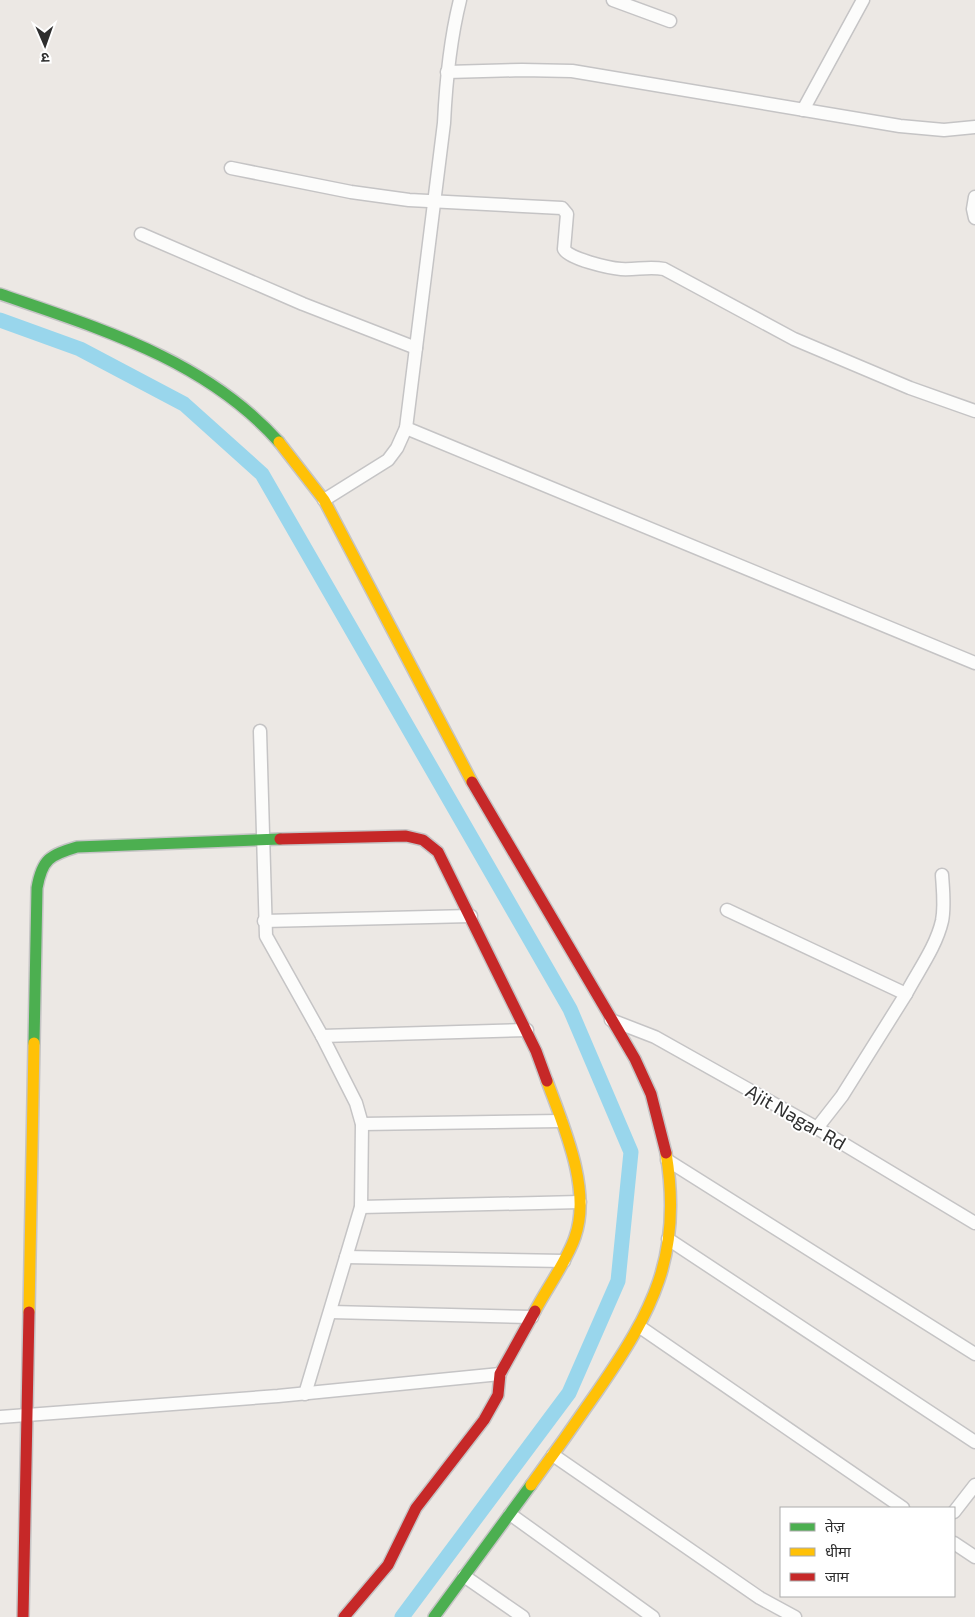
<svg xmlns="http://www.w3.org/2000/svg" width="975" height="1617" font-family="'Exo 2','Noto Sans Devanagari',sans-serif">
	<style>
		.lines { fill: none; stroke-linecap: round; stroke-linejoin: round }
		.canal { stroke: #99d6ec; stroke-width: 15 }
		.street-casing { stroke: #c5c4c5; stroke-width: 15 }
		.fast-casing { stroke: #c5c4c5; stroke-width: 14 }
		.slow-casing { stroke: #c5c4c5; stroke-width: 14 }
		.jam-casing { stroke: #c5c4c5; stroke-width: 14 }
		.street { stroke: #fcfcfb; stroke-width: 12 }
		.fast { stroke: #4caf50; stroke-width: 11 }
		.slow { stroke: #ffc107; stroke-width: 11 }
		.jam { stroke: #c62828; stroke-width: 11 }
		.labels { text-anchor: middle; stroke-width: 4; stroke-linejoin: round; paint-order: stroke }
		.street-label { font-size: 19px; fill: #2e2e2e; stroke: #fff }
	</style>
	<rect width="100%" height="100%" fill="#ece8e4"/>
	<g class="lines">
		<polyline class="canal" points="0,320 80,349 184,404 262,474 570,1009 631,1152 618,1281 569,1393 402,1617"/>
		<g class="street-casing">
			<g id="street">
				<polyline points="613,0 670,21"/>
				<polyline points="447,72 522,70 572,71 900,126 944,130 975,127"/>
				<polyline points="803,110 863,0"/>
				<path d="M231 168 351 192 409 200 562 208 567 214 564 249C569 259 609 268 621 269 636 270 649 266 664 269L794 339 910 388 975 411"/>
				<polyline points="975,197 973,209 975,218"/>
				<polyline points="141,234 303,304 416,348"/>
				<polyline points="406,428 975,663"/>
				<path d="M324 500 388 460 397 448 406 428 444 123C446 81 450 40 460 0"/>
				<polyline points="260,731 266,936 322,1036 356,1103 362,1124 361,1207 305,1394"/>
				<polyline points="727,910 906,994 842,1096 817,1128"/>
				<polyline points="264,921 471,916"/>
				<path d="M906 994C918 971 936 947 942 921 945 906 943 890 942 875"/>
				<polyline points="611,1020 655,1037 817,1128 975,1223"/>
				<polyline points="322,1036 527,1030"/>
				<polyline points="362,1124 561,1121"/>
				<polyline points="667,1160 975,1354"/>
				<polyline points="361,1207 580,1202"/>
				<polyline points="668,1239 975,1442"/>
				<polyline points="346,1257 564,1261"/>
				<polyline points="331,1312 532,1317"/>
				<polyline points="640,1327 903,1508"/>
				<polyline points="0,1417 278,1396 500,1374"/>
				<polyline points="553,1455 760,1598 795,1617"/>
				<polyline points="954,1512 975,1485"/>
				<polyline points="510,1514 653,1617"/>
				<polyline points="954,1543 975,1557"/>
				<polyline points="464,1576 523,1617"/>
			</g>
		</g>
		<g class="fast-casing">
			<g id="fast">
				<path d="M0 294C101 329 206 360 279 442"/>
				<path d="M34 1043 37 888C42 859 50 855 77 847L280 839"/>
				<polyline points="434,1617 531,1485"/>
			</g>
		</g>
		<g class="slow-casing">
			<g id="slow">
				<polyline points="279,442 324,500 472,782"/>
				<path d="M535 1311C547 1288 567 1261 575 1237 592 1189 563 1125 547 1081"/>
				<polyline points="29,1312 34,1043"/>
				<path d="M531 1485C553 1455 575 1424 597 1392 653 1311 683 1255 666 1153"/>
			</g>
		</g>
		<g class="jam-casing">
			<g id="jam">
				<polyline points="472,782 635,1059 651,1094 666,1153"/>
				<polyline points="280,839 406,836 423,840 438,852 536,1051 547,1081"/>
				<polyline points="23,1617 29,1312"/>
				<polyline points="344,1617 388,1565 416,1508 484,1420 498,1395 500,1374 535,1311"/>
			</g>
		</g>
		<use href="#street" class="street"/>
		<use href="#fast" class="fast"/>
		<use href="#slow" class="slow"/>
		<use href="#jam" class="jam"/>
	</g>
	<g class="labels">
		<g class="street-label">
			<text transform="translate(796 1117) rotate(30)" y="7">Ajit Nagar Rd</text>
		</g>
	</g>
	<rect x="780" y="1507" width="175" height="90" fill="#ffffff" stroke="#ababab"/>
	<rect x="790" y="1523" width="25" height="8" fill="#4caf50" stroke="#ababab"/>
	<text x="825" y="1532" font-size="15" fill="#2e2e2e">तेज़</text>
	<rect x="790" y="1548" width="25" height="8" fill="#ffc107" stroke="#ababab"/>
	<text x="825" y="1557" font-size="15" fill="#2e2e2e">धीमा</text>
	<rect x="790" y="1573" width="25" height="8" fill="#c62828" stroke="#ababab"/>
	<text x="825" y="1582" font-size="15" fill="#2e2e2e">जाम</text>
	<g transform="translate(45 45) rotate(178)" stroke="#ffffff" stroke-width="4" paint-order="stroke">
	<path d="M0-4L9 19L0 12L-9 19Z" fill="#2e2e2e"/>
	<text y="-8" font-size="14" font-weight="bold" text-anchor="middle" fill="#2e2e2e">उ</text>
	</g>
</svg>
